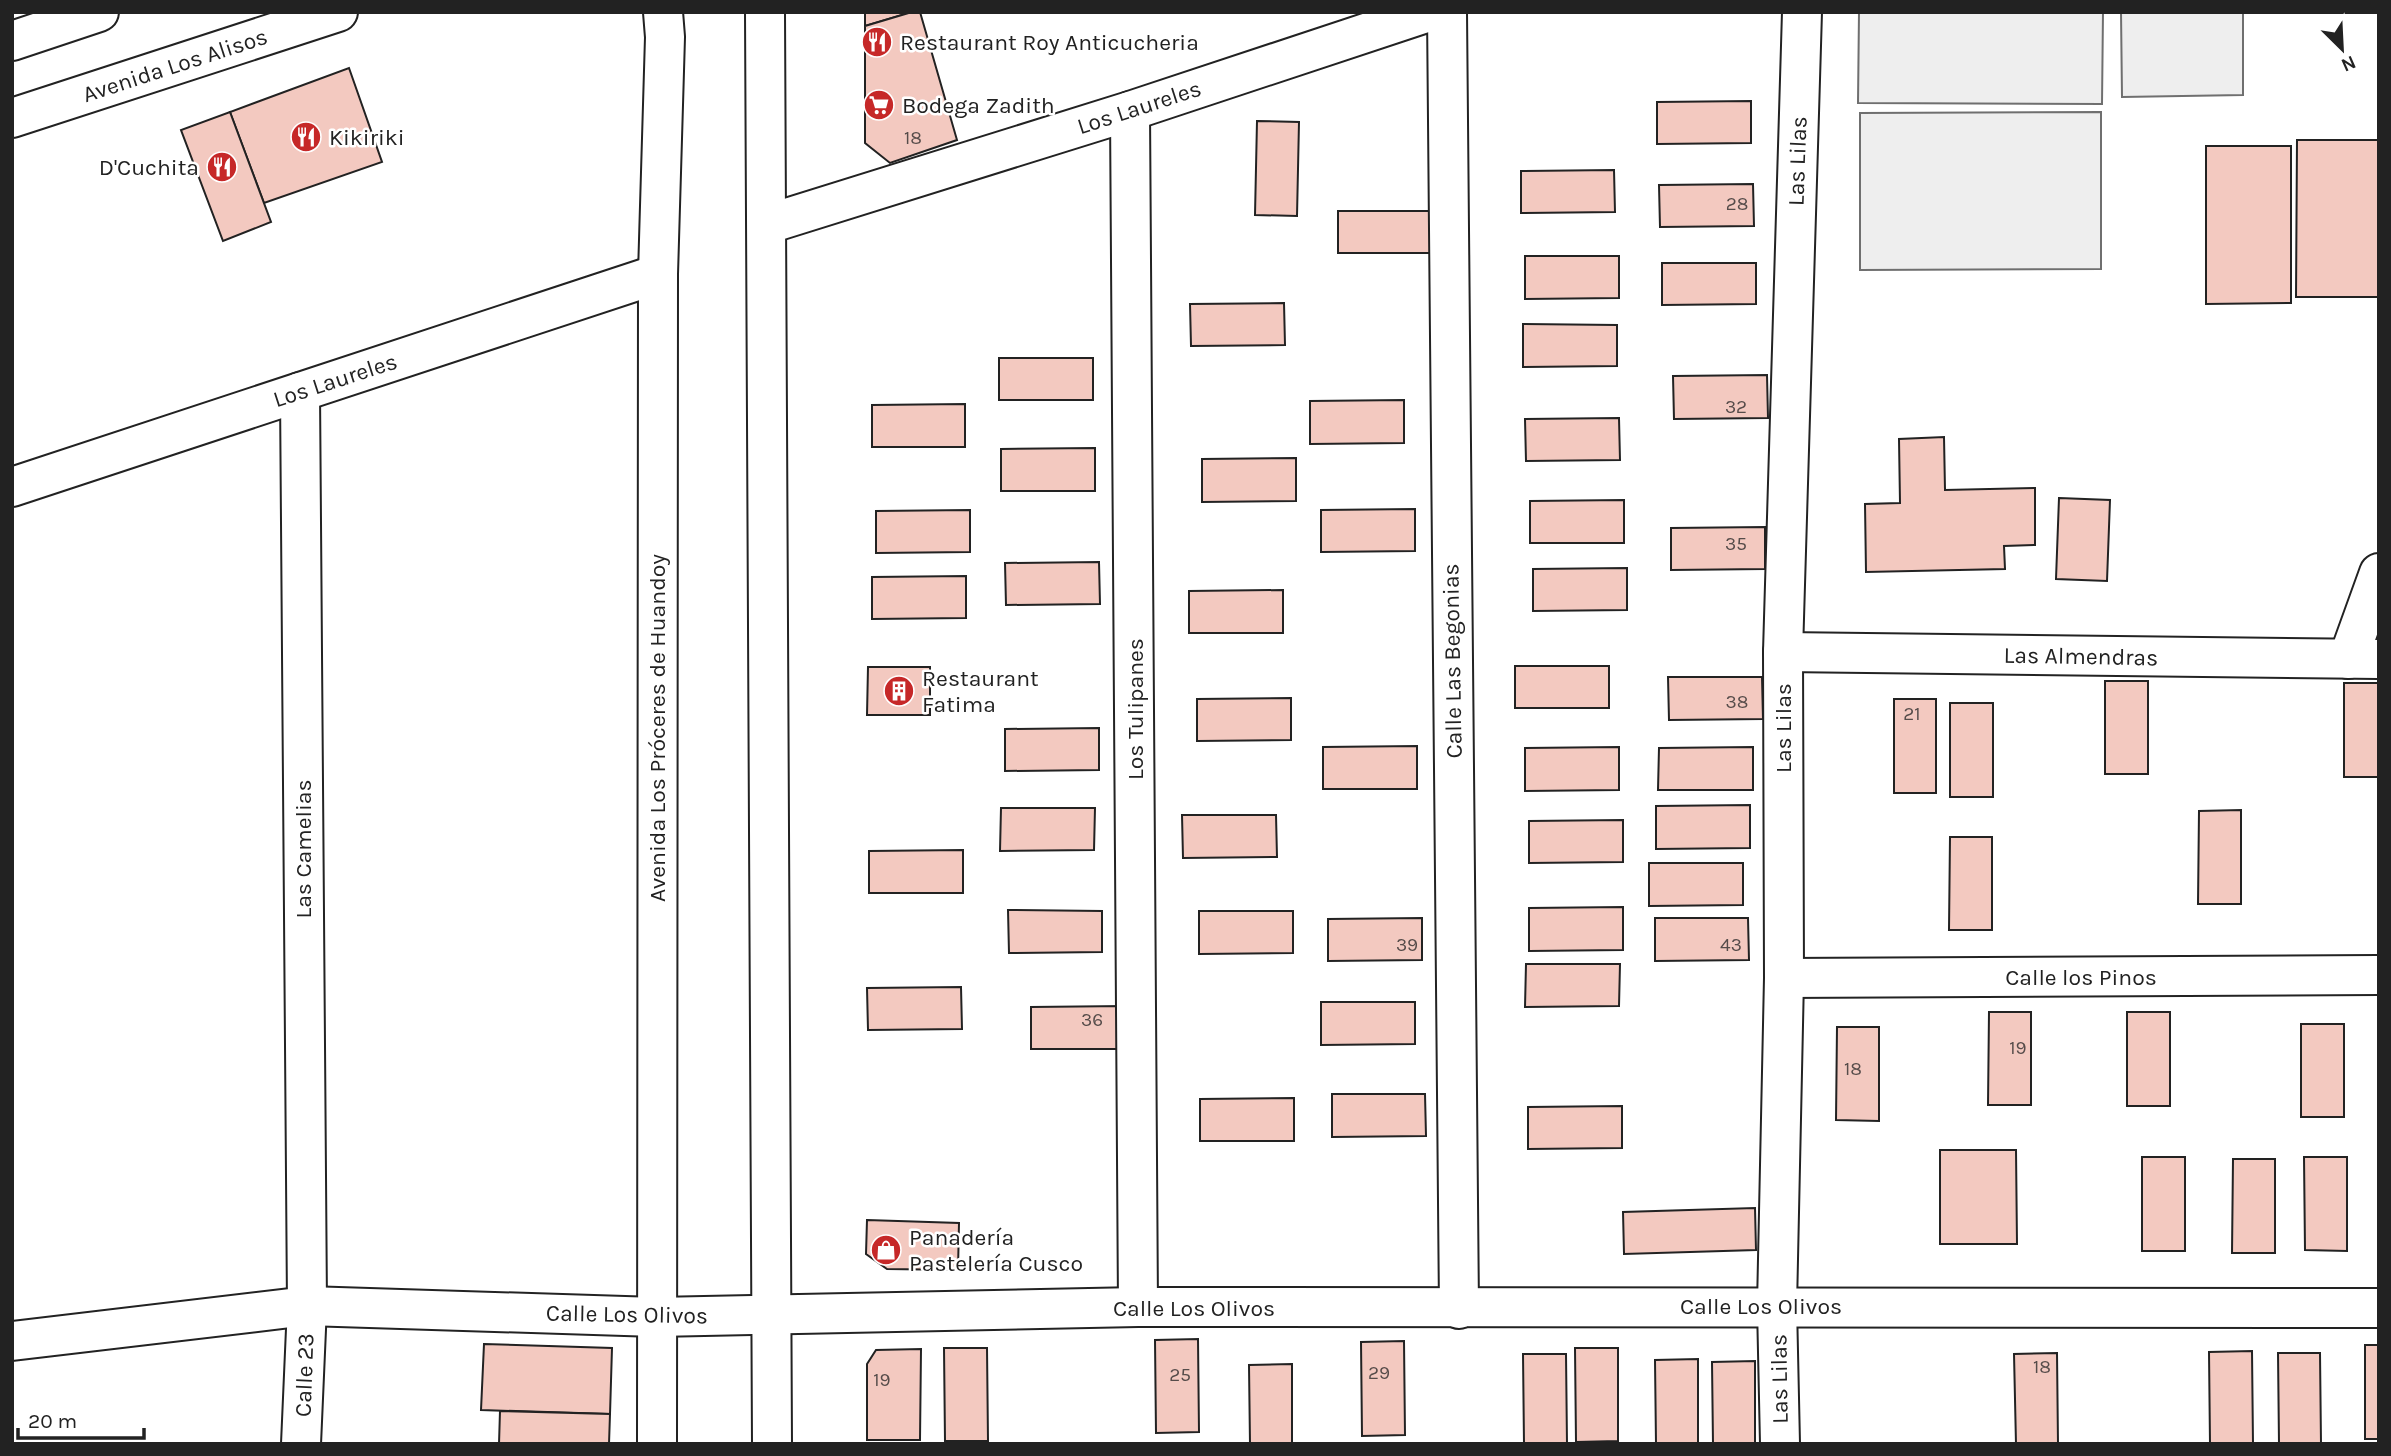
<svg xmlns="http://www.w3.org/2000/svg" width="2391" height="1456" font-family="Karla,sans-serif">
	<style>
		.pitch { fill: #eee; stroke: #6f6f6f; stroke-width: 2 }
		.building { fill: #f3c9c0; stroke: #222; stroke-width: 2 }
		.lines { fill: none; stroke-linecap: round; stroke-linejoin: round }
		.street-casing { stroke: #222; stroke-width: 42 }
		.secondary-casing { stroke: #222; stroke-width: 42 }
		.street { stroke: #fff; stroke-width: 38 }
		.secondary { stroke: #fff; stroke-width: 38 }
		.labels { text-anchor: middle; stroke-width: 5; stroke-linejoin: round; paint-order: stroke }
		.number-label { font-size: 19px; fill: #564c4a }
		.poi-label { font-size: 23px; fill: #222; stroke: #fff; text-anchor: start }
		.street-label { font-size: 23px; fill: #222; stroke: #fff }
	</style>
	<rect width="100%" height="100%" fill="#fff"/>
	<g class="pitch">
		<polygon points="1859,12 2103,12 2102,104 1858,103"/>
		<polygon points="2121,12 2243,12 2243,95 2122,97"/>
		<polygon points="2101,112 2101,269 1860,270 1860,113"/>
	</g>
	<g class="building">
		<polygon points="865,12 912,12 865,26"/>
		<polygon points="912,12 920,12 957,140 890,163 865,143 865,26"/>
		<polygon points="349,68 382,162 264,203 230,112"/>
		<polygon points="1751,101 1751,143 1657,144 1657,102"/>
		<polygon points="230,112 271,222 223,241 181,130"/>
		<polygon points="1257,121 1299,122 1297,216 1255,215"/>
		<polygon points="2297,140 2379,140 2379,297 2296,297"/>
		<polygon points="2206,146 2291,146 2291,303 2206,304"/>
		<polygon points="1614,170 1615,212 1521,213 1521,171"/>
		<polygon points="1753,184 1754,226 1660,227 1659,185"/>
		<rect x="1338" y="211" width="94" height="42"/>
		<polygon points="1525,256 1619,256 1619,298 1525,299"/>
		<polygon points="1662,263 1756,263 1756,304 1662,305"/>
		<polygon points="1284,303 1285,345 1191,346 1190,304"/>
		<polygon points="1523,324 1617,325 1617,366 1523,367"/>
		<rect x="999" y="358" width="94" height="42"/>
		<polygon points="1767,375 1768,418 1674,419 1673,376"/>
		<polygon points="1404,400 1404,443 1310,444 1310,401"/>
		<polygon points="965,404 965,447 872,447 872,405"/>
		<polygon points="1619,418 1620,460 1526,461 1525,419"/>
		<polygon points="1944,437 1945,490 2035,488 2035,545 2004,546 2005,569 1866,572 1865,504 1900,503 1899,439"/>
		<polygon points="1095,448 1095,491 1001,491 1001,449"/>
		<polygon points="1296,458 1296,501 1202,502 1202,459"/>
		<polygon points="2059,498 2110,500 2107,581 2056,579"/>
		<polygon points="1624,500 1624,543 1530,543 1530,501"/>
		<polygon points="1415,509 1415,551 1321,552 1321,510"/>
		<polygon points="970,510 970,552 876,553 876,511"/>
		<polygon points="1765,527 1765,569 1671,570 1671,528"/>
		<polygon points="1099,562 1100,604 1006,605 1005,563"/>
		<polygon points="1627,568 1627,610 1533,611 1533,569"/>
		<polygon points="966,576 966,618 872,619 872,577"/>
		<polygon points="1283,590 1283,633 1189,633 1189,591"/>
		<rect x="1515" y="666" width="94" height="42"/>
		<polygon points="868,667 930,667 930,715 867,715"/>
		<polygon points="1668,677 1762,677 1763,719 1669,720"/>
		<rect x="2105" y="681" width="43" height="93"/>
		<rect x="2344" y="683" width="35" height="94"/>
		<polygon points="1291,698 1291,740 1197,741 1197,699"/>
		<rect x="1894" y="699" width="42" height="94"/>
		<rect x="1950" y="703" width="43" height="94"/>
		<polygon points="1099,728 1099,770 1005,771 1005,729"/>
		<polygon points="1417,746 1417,789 1323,789 1323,747"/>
		<polygon points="1619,747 1619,790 1525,791 1525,748"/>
		<polygon points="1753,747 1753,790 1658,790 1659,748"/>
		<polygon points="1750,805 1750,848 1656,849 1656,806"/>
		<polygon points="1001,808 1095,808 1094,850 1000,851"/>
		<polygon points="2241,810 2241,904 2198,904 2199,811"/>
		<polygon points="1182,815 1276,815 1277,857 1183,858"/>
		<polygon points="1623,820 1623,862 1529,863 1529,821"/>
		<polygon points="1950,837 1992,837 1992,930 1949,930"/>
		<polygon points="963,850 963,893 869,893 869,851"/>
		<polygon points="1649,863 1743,863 1743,905 1649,906"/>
		<polygon points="1623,907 1623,950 1529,951 1529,908"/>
		<polygon points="1008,910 1102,911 1102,952 1009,953"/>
		<polygon points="1199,911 1293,911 1293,953 1199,954"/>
		<polygon points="1422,918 1422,960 1328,961 1328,919"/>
		<polygon points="1655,918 1748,918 1749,960 1655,961"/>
		<polygon points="1526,964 1620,964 1619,1006 1525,1007"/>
		<polygon points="961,987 962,1029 868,1030 867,988"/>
		<polygon points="1321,1002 1415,1002 1415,1044 1321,1045"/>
		<polygon points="1125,1006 1125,1049 1031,1049 1031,1007"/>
		<polygon points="1989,1012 2031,1012 2031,1105 1988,1105"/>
		<rect x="2127" y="1012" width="43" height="94"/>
		<rect x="2301" y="1024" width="43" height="93"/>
		<polygon points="1837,1027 1879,1027 1879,1121 1836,1120"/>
		<polygon points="1332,1094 1425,1094 1426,1136 1332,1137"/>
		<polygon points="1294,1098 1294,1141 1200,1141 1200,1099"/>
		<polygon points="1622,1106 1622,1148 1528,1149 1528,1107"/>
		<polygon points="1940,1150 2016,1150 2017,1244 1940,1244"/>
		<rect x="2142" y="1157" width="43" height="94"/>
		<polygon points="2304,1157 2347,1157 2347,1251 2305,1250"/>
		<polygon points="2233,1159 2275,1159 2275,1253 2232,1253"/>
		<polygon points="1755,1208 1756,1250 1624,1254 1623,1212"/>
		<polygon points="867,1220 959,1223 958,1270 887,1269 866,1254"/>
		<polygon points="1198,1339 1199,1432 1156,1433 1155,1340"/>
		<polygon points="1404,1341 1405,1435 1362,1436 1361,1342"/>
		<polygon points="484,1344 612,1348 610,1414 481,1410"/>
		<rect x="2365" y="1345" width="14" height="94"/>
		<polygon points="944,1348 987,1348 988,1441 945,1441"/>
		<polygon points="1575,1348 1618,1348 1618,1441 1576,1442"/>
		<polygon points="921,1349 920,1440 867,1440 867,1364 876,1350"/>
		<polygon points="2252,1351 2253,1444 2210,1444 2209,1352"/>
		<polygon points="2057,1353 2058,1444 2016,1444 2014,1354"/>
		<polygon points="2278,1353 2320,1353 2321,1444 2279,1444"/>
		<polygon points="1523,1354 1566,1354 1567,1444 1524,1444"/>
		<polygon points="1698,1359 1698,1444 1656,1444 1655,1360"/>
		<polygon points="1755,1361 1755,1444 1713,1444 1712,1362"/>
		<polygon points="1292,1364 1292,1444 1250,1444 1249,1365"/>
		<polygon points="500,1411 610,1414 609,1444 499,1444"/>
	</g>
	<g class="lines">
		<g class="street-casing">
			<g id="street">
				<polyline points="1447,12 1459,1309"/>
				<polyline points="1130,111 1138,1307"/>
				<polyline points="768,224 1130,111 1429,12"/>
				<polyline points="300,392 307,1306 301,1444"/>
				<polyline points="12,487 658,274"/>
				<polyline points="1783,652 2379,659"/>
				<polyline points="2348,659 2379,573"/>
				<polyline points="1784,978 2379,975"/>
				<polyline points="12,1341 307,1306 656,1317"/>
				<polyline points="1780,1444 1777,1306 1784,978 1783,652 1802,12"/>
			</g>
		</g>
		<g class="secondary-casing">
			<g id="secondary">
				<polyline points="765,12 772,1444"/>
				<polyline points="12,41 99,12"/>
				<polyline points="12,118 338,12"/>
				<polyline points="656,1317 1138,1307 2379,1308"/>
				<polyline points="657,1444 658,274 665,37 663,12"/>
			</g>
		</g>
		<use href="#street" class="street"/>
		<use href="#secondary" class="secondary"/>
	</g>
	<defs>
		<g id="restaurant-disc" transform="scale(1.575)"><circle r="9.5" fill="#c62828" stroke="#fff"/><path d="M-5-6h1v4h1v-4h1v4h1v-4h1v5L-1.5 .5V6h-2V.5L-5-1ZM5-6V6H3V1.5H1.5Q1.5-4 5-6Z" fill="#fff"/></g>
		<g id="supermarket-disc" transform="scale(1.575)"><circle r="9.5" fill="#c62828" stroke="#fff"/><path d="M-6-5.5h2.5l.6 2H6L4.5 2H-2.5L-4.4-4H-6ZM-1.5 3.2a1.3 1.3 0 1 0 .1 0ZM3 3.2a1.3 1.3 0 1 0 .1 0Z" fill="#fff"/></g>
		<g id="building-disc" transform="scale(1.575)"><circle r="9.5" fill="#c62828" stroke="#fff"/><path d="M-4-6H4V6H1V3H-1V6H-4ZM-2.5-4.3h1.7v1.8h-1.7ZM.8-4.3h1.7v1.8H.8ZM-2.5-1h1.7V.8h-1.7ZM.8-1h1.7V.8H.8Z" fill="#fff"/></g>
		<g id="shop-disc" transform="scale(1.575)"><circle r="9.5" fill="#c62828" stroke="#fff"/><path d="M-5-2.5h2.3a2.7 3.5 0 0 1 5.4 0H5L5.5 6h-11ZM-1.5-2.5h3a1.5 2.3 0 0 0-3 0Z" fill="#fff"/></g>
	</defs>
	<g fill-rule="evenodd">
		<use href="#restaurant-disc" x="877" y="42"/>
		<use href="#supermarket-disc" x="879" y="105"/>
		<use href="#restaurant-disc" x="306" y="137"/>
		<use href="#restaurant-disc" x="222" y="167"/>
		<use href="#building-disc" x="899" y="691"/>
		<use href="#shop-disc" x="886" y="1250"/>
	</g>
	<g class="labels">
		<g class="number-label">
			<text x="913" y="144">18</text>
			<text x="1737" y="210">28</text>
			<text x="1736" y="413">32</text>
			<text x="1736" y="550">35</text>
			<text x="1737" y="708">38</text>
			<text x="1912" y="720">21</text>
			<text x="1407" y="951">39</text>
			<text x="1731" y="951">43</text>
			<text x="1092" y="1026">36</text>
			<text x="2018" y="1054">19</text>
			<text x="1853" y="1075">18</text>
			<text x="2042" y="1373">18</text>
			<text x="1379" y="1379">29</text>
			<text x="1180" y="1381">25</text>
			<text x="882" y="1386">19</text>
		</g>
		<g class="poi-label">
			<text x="900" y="50">Restaurant Roy Anticucheria</text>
			<text x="902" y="113">Bodega Zadith</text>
			<text x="329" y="145">Kikiriki</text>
			<text x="199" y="175" text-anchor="end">D'Cuchita</text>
			<text x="922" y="686">Restaurant<tspan x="922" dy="26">Fatima</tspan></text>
			<text x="909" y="1245">Panadería<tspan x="909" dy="26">Pastelería Cusco</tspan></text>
		</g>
		<g class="street-label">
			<text transform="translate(175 65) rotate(-18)" y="8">Avenida Los Alisos</text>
			<text transform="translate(1139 107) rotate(-18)" y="8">Los Laureles</text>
			<text transform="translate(1797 161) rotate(-88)" y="8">Las Lilas</text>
			<text transform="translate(335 380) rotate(-18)" y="8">Los Laureles</text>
			<text transform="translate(2081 656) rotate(1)" y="8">Las Almendras</text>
			<text transform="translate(1452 661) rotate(-91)" y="8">Calle Las Begonias</text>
			<text transform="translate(1135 709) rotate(-90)" y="8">Los Tulipanes</text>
			<text transform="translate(657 728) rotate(-90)" y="8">Avenida Los Próceres de Huandoy</text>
			<text transform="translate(1783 728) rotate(-90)" y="8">Las Lilas</text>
			<text transform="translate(303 849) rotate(-90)" y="8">Las Camelias</text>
			<text x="2081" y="985">Calle los Pinos</text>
			<text x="1761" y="1314">Calle Los Olivos</text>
			<text x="1194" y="1316">Calle Los Olivos</text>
			<text transform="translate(627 1314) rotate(1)" y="8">Calle Los Olivos</text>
			<text transform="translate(304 1375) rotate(-88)" y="8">Calle 23</text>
			<text transform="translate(1779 1379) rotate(-91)" y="8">Las Lilas</text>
		</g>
	</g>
	<rect width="2391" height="1456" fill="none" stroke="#222222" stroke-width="28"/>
	<g transform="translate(2342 49) rotate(156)" stroke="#ffffff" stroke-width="5" paint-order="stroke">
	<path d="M0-5L12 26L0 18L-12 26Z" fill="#222222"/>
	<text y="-10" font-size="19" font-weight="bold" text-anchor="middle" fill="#222222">N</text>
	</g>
	<path d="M18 1428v10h126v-10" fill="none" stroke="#222222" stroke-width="3.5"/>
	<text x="28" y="1428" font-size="21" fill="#222222" stroke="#ffffff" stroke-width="5" paint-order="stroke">20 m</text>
</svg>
